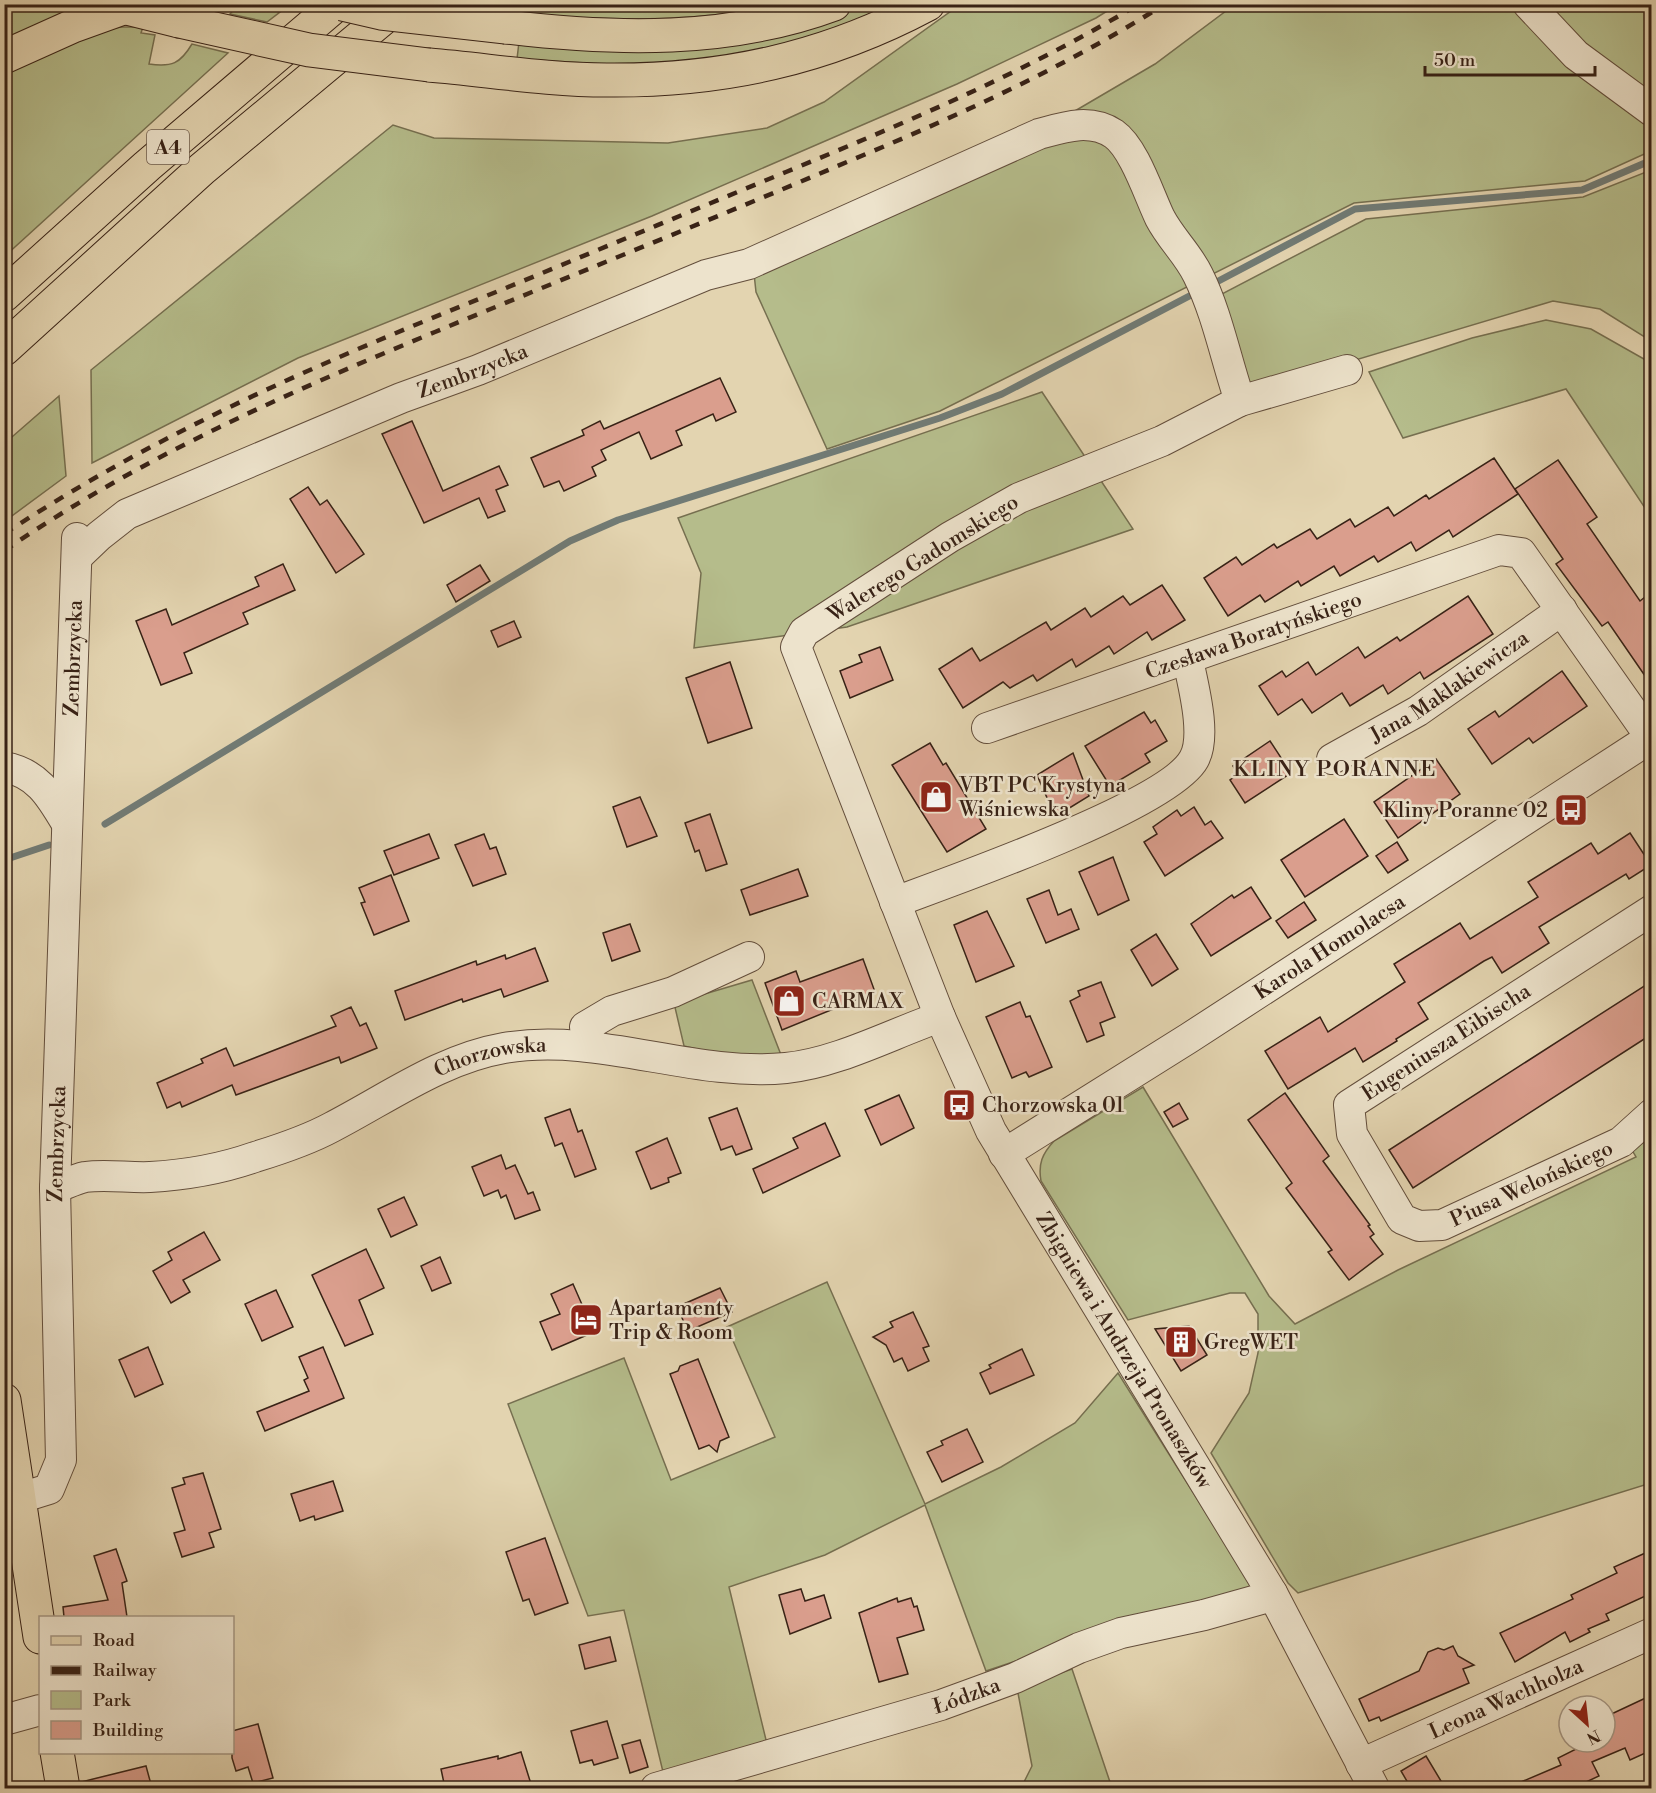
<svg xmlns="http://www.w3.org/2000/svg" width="1656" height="1793" font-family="'Libre Bodoni',serif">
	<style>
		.green { fill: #b5bc8b; stroke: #766f50; stroke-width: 1.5 }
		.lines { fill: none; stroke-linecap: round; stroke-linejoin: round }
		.stream { stroke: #717b75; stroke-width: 7 }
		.building { fill: #da9e8d; stroke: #382216; stroke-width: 1.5 }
		.minor-casing { stroke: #634e3c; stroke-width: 32 }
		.major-casing { stroke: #382216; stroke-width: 35 }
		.highway-casing { stroke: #382216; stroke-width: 35 }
		.minor { stroke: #ede3cc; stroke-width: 30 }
		.major { stroke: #e3d4b0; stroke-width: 33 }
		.highway { stroke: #e3d4b0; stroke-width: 33 }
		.rail { stroke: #382216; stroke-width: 4.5; stroke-dasharray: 10 10; stroke-linecap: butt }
		.highway-bridge-casing { stroke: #382216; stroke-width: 35; stroke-linecap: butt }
		.highway-bridge { stroke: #e3d4b0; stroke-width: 33 }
		.labels { text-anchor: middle; stroke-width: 5; stroke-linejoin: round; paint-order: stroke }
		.shield { fill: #ede3cc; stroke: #6e5c4d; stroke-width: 1.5 }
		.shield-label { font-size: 20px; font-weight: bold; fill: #382216 }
		.street-label { font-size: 21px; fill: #382216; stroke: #ede3cc }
		.poi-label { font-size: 21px; fill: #382216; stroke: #ede3cc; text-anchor: start }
		.neighbourhood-label { font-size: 22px; letter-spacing: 1.5px; fill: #382216; stroke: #ede3cc }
	</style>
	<rect width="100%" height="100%" fill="#e3d4b0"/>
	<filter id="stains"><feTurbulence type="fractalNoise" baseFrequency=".00333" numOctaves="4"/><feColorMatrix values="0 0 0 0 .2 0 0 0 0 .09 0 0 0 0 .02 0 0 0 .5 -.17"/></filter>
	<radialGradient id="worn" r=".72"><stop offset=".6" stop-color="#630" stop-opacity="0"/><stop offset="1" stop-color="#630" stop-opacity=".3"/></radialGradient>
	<g class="green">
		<polygon points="238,4 251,5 280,12 267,22 230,14"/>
		<polygon points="961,4 1117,5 1096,18 957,84 652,216 298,358 92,463 91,370 393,125 434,138 668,143 767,128 824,102"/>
		<polygon points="4,5 59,5 78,12 5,43"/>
		<path d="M531 5H770C691 24 612 19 532 16Z"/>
		<polygon points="866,5 904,5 747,57 640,66 517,59 519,42 822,21"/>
		<polygon points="1234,5 1521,5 1651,120 1651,151 1585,181 1354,203 940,411 827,449 756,292 753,264 1051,125 1155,64"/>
		<polygon points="1536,5 1651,5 1651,99"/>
		<path d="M123 27H143L141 33 155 35 149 64C172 67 180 64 192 44L228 53 5 256V72L101 29Z"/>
		<polygon points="1651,170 1651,341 1600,309 1553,301 1248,392 1216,297 1366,219 1583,197"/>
		<polygon points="1546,320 1591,329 1651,363 1651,517 1566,389 1403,438 1369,372 1472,338"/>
		<polygon points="1042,392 1133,529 847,627 694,648 701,573 678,518"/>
		<polygon points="59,396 66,476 5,521 5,443"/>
		<polygon points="752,980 783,1060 744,1060 684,1046 674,1003"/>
		<path d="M1143 1087 1269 1296 1295 1324 1398 1270 1636 1157 1632 1150 1651 1136V1483L1298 1593 1288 1583 1211 1453 1249 1393 1258 1353V1314L1245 1293H1230L1128 1320 1041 1181C1038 1164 1042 1154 1054 1141Z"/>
		<polygon points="827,1282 925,1504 1001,1467 1075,1423 1118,1373 1255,1591 1176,1607 986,1671 925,1505 825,1555 729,1587 767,1744 664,1776 624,1610 588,1616 508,1404 624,1358 671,1480 775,1437 727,1327"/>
		<polygon points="1072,1669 1112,1788 1021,1788 1032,1766 1017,1688"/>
	</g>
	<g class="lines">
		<g class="stream">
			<polyline points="1209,286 1355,209 1582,190 1652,160"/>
			<polyline points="105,824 570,541 618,520 940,418 1002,394 1197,292"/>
			<polyline points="4,865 10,858 49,845"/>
		</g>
	</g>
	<g class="building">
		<polygon points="720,378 736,412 716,421 713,414 676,431 682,445 651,459 639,432 601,450 606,460 592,467 596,476 564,491 559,481 544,487 531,458 584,435 582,430 600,421 604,429"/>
		<polygon points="412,421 443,491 499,466 508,485 496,490 505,511 488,518 479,498 424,523 382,434"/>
		<polygon points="1494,458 1518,494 1453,537 1449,530 1416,551 1411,542 1378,562 1374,556 1340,576 1334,566 1301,586 1298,581 1265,602 1260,595 1228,616 1204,578 1236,557 1242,565 1274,544 1277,548 1310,529 1317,539 1350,519 1355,527 1388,507 1394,516 1426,495 1429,499"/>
		<polygon points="1558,460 1597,517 1587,524 1640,601 1645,597 1652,606 1652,686 1608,622 1602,626 1556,564 1563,559 1515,489"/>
		<polygon points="308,487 320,505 327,500 364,554 336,573 290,499"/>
		<polygon points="283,564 295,590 243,613 248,624 184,653 192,673 161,685 136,621 166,609 172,625 259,586 255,577"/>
		<polygon points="480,565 490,581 456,602 447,585"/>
		<polygon points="1162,585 1185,620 1152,640 1147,632 1114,654 1109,646 1076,667 1072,659 1037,681 1033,675 1010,688 1003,682 963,708 939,669 972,648 980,661 1046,622 1051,630 1085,608 1091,617 1123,596 1130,605"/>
		<polygon points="1468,596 1493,634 1424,679 1420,672 1388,694 1383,685 1350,706 1342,693 1312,713 1302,699 1278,715 1259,686 1282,671 1286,677 1308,662 1316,675 1358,647 1365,658 1397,637 1400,641"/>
		<polygon points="514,621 521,637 498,647 491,631"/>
		<polygon points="880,647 893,680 850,698 840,671 862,662 859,655"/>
		<polygon points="730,662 752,728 708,743 686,678"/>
		<polygon points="1562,671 1587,706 1533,743 1529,738 1492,764 1468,729 1495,711 1499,717"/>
		<polygon points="1144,712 1151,723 1155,720 1167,741 1145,754 1150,762 1110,786 1085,746"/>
		<polygon points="1270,741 1291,773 1245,803 1230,780 1238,774 1233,766"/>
		<polygon points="930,743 943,765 946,763 986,829 947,852 892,765"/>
		<polygon points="1073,753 1089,796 1058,815 1052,809 1037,775"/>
		<polygon points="1436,759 1460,794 1398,838 1374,802"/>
		<polygon points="640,797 657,836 627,847 613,807"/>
		<polygon points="1194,807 1205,825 1211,821 1223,838 1165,876 1144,842 1157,834 1153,827 1177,810 1181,816"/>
		<polygon points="710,814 727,864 706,871 699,850 695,852 685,823"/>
		<polygon points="1344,819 1368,856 1305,897 1281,860"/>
		<polygon points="1630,833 1651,865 1629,879 1626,874 1539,927 1549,943 1502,973 1492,957 1484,961 1418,1003 1428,1019 1396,1039 1397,1041 1363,1062 1355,1048 1288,1089 1265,1051 1320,1017 1328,1032 1405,982 1394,964 1460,923 1470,939 1538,897 1528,882 1591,843 1598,854"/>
		<polygon points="429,834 439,858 394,875 384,851"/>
		<polygon points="484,834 490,849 496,847 506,874 473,886 455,845"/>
		<polygon points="1397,842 1408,860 1388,873 1376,856"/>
		<polygon points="1113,857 1129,900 1098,915 1079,872"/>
		<polygon points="798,869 808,896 750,915 741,890"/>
		<polygon points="391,875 409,921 374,935 361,903 365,902 359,888"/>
		<polygon points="1251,887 1271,918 1211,956 1191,924 1232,895 1234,898"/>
		<polygon points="1049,890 1058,915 1071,909 1079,929 1046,943 1027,899"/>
		<polygon points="1304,902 1316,920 1288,938 1276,921"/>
		<polygon points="987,911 1014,966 976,982 954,925"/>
		<polygon points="630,924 640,951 612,961 603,933"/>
		<polygon points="1156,934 1178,969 1152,986 1131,950"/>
		<polygon points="535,948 548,981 504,997 501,989 463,1002 462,999 405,1020 395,991 476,961 477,965 505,955 506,959"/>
		<polygon points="863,959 875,992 782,1030 765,983 796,971 800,982"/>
		<polygon points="1652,981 1652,1034 1413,1188 1389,1150"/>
		<polygon points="1101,982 1115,1017 1100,1023 1104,1035 1087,1042 1070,1001 1080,996 1078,991"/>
		<polygon points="1020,1002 1026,1017 1030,1016 1052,1067 1029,1077 1026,1072 1012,1078 986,1017"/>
		<polygon points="351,1007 360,1026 366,1023 377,1048 341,1063 339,1057 236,1095 232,1085 182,1107 180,1102 167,1108 157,1083 203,1063 201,1059 226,1048 234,1066 336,1026 331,1016"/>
		<polygon points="1285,1093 1329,1156 1323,1161 1370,1225 1368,1226 1374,1234 1370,1237 1383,1254 1349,1280 1328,1252 1332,1250 1286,1188 1292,1183 1248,1120"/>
		<polygon points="899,1095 914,1128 881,1145 865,1110"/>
		<polygon points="1179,1103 1188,1119 1173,1127 1164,1112"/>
		<polygon points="737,1108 752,1149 736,1155 732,1146 721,1150 709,1118"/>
		<polygon points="570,1109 578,1132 582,1130 596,1169 575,1177 562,1143 555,1146 545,1118"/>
		<polygon points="825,1123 840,1156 763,1193 753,1169 798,1148 793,1138"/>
		<polygon points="667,1138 681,1173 668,1178 669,1182 651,1189 636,1152"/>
		<polygon points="501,1155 506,1169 515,1165 528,1194 533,1192 540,1210 515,1219 506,1195 501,1198 498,1190 484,1196 472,1167"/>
		<polygon points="404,1197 417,1225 391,1237 378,1209"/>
		<polygon points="204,1232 220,1260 183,1280 190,1292 171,1303 153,1271 172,1260 168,1252"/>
		<polygon points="366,1249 384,1288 359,1300 373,1334 345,1346 312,1275"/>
		<polygon points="440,1257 451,1283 432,1291 421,1266"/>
		<polygon points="573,1284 594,1332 552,1350 540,1322 560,1314 551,1294"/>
		<polygon points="720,1288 732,1312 688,1331 677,1307"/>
		<polygon points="276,1290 293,1327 262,1341 245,1304"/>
		<polygon points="913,1312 929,1346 923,1348 929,1361 908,1371 902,1358 894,1362 886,1345 873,1337 893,1327 890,1322"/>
		<polygon points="1189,1326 1207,1355 1181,1371 1155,1329"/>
		<polygon points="148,1347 163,1384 135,1397 119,1360"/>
		<polygon points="323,1347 344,1398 265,1431 257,1412 309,1391 304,1380 308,1378 299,1357"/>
		<polygon points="1022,1349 1034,1375 990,1394 980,1373 991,1368 989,1365"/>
		<polygon points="698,1359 729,1437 720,1441 717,1452 709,1445 699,1449 670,1374 678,1371 680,1366"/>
		<polygon points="967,1429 983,1462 942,1482 927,1452 943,1445 941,1441"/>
		<polygon points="203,1473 221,1529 209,1533 214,1547 182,1557 174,1533 185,1530 172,1488 185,1484 183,1478"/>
		<polygon points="333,1481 343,1511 315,1520 314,1516 300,1521 291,1494"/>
		<polygon points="545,1538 568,1603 535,1615 529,1599 523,1601 506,1552"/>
		<polygon points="116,1549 127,1581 122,1583 127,1617 64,1617 63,1607 108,1600 94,1556"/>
		<polygon points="1652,1550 1652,1593 1606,1614 1609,1620 1588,1629 1590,1632 1570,1642 1565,1632 1515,1662 1500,1633 1573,1599 1571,1595 1617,1573 1614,1567"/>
		<polygon points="801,1589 805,1601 824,1595 831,1618 790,1634 779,1595"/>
		<polygon points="897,1598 898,1602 911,1598 914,1607 917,1606 924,1630 897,1638 908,1674 879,1682 859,1613"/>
		<polygon points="610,1637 616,1661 585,1669 579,1645"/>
		<polygon points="1453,1646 1458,1656 1474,1665 1463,1669 1469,1683 1381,1721 1379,1717 1369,1721 1359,1699 1419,1671 1428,1652 1438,1648 1444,1650"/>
		<polygon points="1652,1695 1652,1716 1645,1719 1652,1734 1652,1750 1630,1760 1625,1748 1592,1762 1599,1776 1573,1788 1507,1788 1561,1765 1558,1758 1590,1742 1605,1742 1605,1717"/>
		<polygon points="607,1721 618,1758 594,1765 592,1760 580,1763 571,1731"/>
		<polygon points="258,1724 273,1778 253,1783 248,1767 236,1771 232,1758 232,1731"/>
		<polygon points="640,1740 648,1767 630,1773 622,1745"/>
		<polygon points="521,1752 531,1784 517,1788 445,1788 441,1769 498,1756 498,1759"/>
		<polygon points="1426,1756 1441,1781 1429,1788 1411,1788 1401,1771"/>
		<polygon points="146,1766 152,1788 81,1788 81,1782"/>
	</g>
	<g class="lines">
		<g class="minor-casing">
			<g id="minor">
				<polyline points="1528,4 1576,55 1652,111"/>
				<path id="s1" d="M1347 370 1240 401 1162 441 1019 498 950 537 804 632 796 647 940 1017 991 1131 1272 1593 1374 1788"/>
				<path id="s2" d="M77 557 99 536 127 514 401 398 478 370 706 275 749 264 1039 134C1064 127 1090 118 1114 134 1134 148 1149 195 1160 218 1171 239 1188 254 1198 275 1217 313 1226 360 1240 401"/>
				<path id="s3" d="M987 728 1499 550 1521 553 1652 739"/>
				<path id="s4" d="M1332 759 1418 711 1562 610"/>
				<path d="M4 767C38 773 51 797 67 824"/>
				<path d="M895 902C952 881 1169 805 1194 759 1207 736 1193 685 1188 660"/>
				<path id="s5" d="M1652 910 1349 1105 1352 1134 1402 1219 1419 1226 1442 1225 1621 1142 1652 1114"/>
				<polyline points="593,1047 585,1027 612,1011 673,992 749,957"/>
				<path id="s6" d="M1004 1154 1189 1038 1652 737"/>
				<path id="s7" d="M55 1188C64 1185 75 1179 85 1177 106 1174 129 1178 150 1177 186 1175 221 1169 255 1157 281 1149 308 1140 332 1127 388 1098 441 1059 504 1048 599 1032 691 1077 786 1068 837 1063 891 1034 940 1017"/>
				<path id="s8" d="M20 1498 49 1489 61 1460 55 1188 77 538"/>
				<polyline points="4,1720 40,1710"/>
				<path id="s9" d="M1361 1764 1652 1633"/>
				<path id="s10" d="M656 1788 941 1705 1015 1678 1079 1648 1121 1633 1204 1615 1261 1599 1272 1593"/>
			</g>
		</g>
		<g class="major-casing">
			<g id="major">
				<polyline points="4,1400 40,1637"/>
				<polyline points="57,1752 63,1788"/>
			</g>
		</g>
		<g class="highway-casing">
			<g id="highway">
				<polyline points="111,4 179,21"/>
				<path d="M506 27C615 40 729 43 834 4"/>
				<polyline points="4,57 73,26 123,8"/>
				<path d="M429 65C488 70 548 80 607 80 722 81 825 59 928 4"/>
				<polyline points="4,295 147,166 337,4"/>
				<polyline points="4,349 202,169 400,4"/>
			</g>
		</g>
		<use href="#minor" class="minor"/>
		<use href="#major" class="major"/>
		<use href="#highway" class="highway"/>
		<g class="rail">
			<path d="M4 534C163 429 325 361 501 290 596 251 691 211 786 172 907 122 1026 72 1139 4"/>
			<path d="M4 551C139 458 285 394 435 332 572 275 711 220 847 162 957 116 1064 68 1165 4"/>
		</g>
		<g class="highway-bridge-casing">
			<g id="highway-bridge">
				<polyline points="342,4 381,13 506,27"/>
				<polyline points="179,21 309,50 429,65"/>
			</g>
		</g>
		<use href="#highway-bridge" class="highway-bridge"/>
	</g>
	<defs>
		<g id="shop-square" transform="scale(1.725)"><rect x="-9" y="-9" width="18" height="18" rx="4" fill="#8f2418" stroke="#ede3cc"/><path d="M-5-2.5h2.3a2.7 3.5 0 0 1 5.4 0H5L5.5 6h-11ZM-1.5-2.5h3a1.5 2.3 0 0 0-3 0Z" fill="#fff"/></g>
		<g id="bus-square" transform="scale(1.725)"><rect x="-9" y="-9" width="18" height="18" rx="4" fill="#8f2418" stroke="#ede3cc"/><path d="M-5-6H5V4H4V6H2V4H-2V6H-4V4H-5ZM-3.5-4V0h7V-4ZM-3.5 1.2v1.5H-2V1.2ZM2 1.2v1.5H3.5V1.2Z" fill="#fff"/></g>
		<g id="hotel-square" transform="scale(1.725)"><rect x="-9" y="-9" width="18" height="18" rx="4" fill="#8f2418" stroke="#ede3cc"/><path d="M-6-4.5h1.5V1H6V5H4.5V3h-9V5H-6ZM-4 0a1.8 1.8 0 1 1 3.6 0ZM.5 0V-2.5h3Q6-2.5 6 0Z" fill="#fff"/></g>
		<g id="building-square" transform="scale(1.725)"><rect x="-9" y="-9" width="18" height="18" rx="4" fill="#8f2418" stroke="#ede3cc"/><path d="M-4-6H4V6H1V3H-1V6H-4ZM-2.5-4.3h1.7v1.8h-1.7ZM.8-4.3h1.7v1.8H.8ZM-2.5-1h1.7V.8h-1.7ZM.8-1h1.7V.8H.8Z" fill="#fff"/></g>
	</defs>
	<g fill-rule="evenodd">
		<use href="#shop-square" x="936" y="797"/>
		<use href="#bus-square" x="1571" y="810"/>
		<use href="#shop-square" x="789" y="1001"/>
		<use href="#bus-square" x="959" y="1105"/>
		<use href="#hotel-square" x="586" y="1320"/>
		<use href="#building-square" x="1181" y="1342"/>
	</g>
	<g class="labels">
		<rect class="shield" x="147" y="130" width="42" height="34" rx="4.5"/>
		<g class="shield-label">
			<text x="168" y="154">A4</text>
		</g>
		<g class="street-label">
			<text dy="7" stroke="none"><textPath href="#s2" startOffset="440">Zembrzycka</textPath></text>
			<text transform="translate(923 558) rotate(-32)" y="7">Walerego Gadomskiego</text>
			<text dy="7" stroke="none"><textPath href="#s3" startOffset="282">Czesława Boratyńskiego</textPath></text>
			<text dy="7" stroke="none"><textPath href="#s8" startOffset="864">Zembrzycka</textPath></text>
			<text dy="7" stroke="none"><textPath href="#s4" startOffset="138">Jana Maklakiewicza</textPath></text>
			<text dy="7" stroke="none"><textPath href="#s6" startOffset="386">Karola Homolacsa</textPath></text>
			<text transform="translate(1446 1042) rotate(-33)" y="7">Eugeniusza Eibischa</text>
			<text dy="7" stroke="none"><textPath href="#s7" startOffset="462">Chorzowska</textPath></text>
			<text dy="7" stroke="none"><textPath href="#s8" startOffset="378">Zembrzycka</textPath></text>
			<text dy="7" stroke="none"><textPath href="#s5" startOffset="628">Piusa Welońskiego</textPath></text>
			<text dy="7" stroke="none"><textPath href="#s1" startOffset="1402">Zbigniewa i Andrzeja Pronaszków</textPath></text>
			<text dy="7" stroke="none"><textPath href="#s10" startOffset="324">Łódzka</textPath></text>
			<text dy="7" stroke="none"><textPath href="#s9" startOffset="159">Leona Wachholza</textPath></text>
		</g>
		<g class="poi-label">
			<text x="959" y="792">VBT PC Krystyna<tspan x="959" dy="24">Wiśniewska</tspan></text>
			<text x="1548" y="817" text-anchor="end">Kliny Poranne 02</text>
			<text x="812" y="1008">CARMAX</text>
			<text x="982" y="1112">Chorzowska 01</text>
			<text x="609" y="1315">Apartamenty<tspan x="609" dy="24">Trip &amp; Room</tspan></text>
			<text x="1204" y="1349">GregWET</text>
		</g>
		<g class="neighbourhood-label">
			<text x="1335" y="776">KLINY PORANNE</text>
		</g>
	</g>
	<rect width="1656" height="1793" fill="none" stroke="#e3d4b0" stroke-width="24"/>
	<rect x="6" y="6" width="1644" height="1781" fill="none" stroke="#382216" stroke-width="3"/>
	<rect x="12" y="12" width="1632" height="1769" fill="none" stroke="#382216" stroke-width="1.5"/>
	<rect x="39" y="1616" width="195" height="138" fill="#ede3cc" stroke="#a59683" stroke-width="1.5"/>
	<rect x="51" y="1636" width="30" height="9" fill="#e3d4b0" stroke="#a59683" stroke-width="1.5"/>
	<text x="93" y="1646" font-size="18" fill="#382216">Road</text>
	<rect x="51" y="1666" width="30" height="9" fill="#382216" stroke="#a59683" stroke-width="1.5"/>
	<text x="93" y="1676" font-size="18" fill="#382216">Railway</text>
	<rect x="51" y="1691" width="30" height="18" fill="#b5bc8b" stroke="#a59683" stroke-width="1.5"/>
	<text x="93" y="1706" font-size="18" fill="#382216">Park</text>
	<rect x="51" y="1721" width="30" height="18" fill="#da9e8d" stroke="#a59683" stroke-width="1.5"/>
	<text x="93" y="1736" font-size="18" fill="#382216">Building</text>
	<g transform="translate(1587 1724) rotate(153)"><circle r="28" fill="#ede3cc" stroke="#a59683" stroke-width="1.5"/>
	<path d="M0-4.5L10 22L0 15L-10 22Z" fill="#8f2418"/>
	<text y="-9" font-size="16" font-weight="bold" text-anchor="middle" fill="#382216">N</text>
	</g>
	<path d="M1425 66v9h170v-9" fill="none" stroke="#382216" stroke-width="3"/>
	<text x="1434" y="66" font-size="18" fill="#382216" stroke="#ede3cc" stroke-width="4.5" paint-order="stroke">50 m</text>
	<rect width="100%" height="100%" filter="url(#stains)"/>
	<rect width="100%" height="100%" fill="url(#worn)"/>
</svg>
